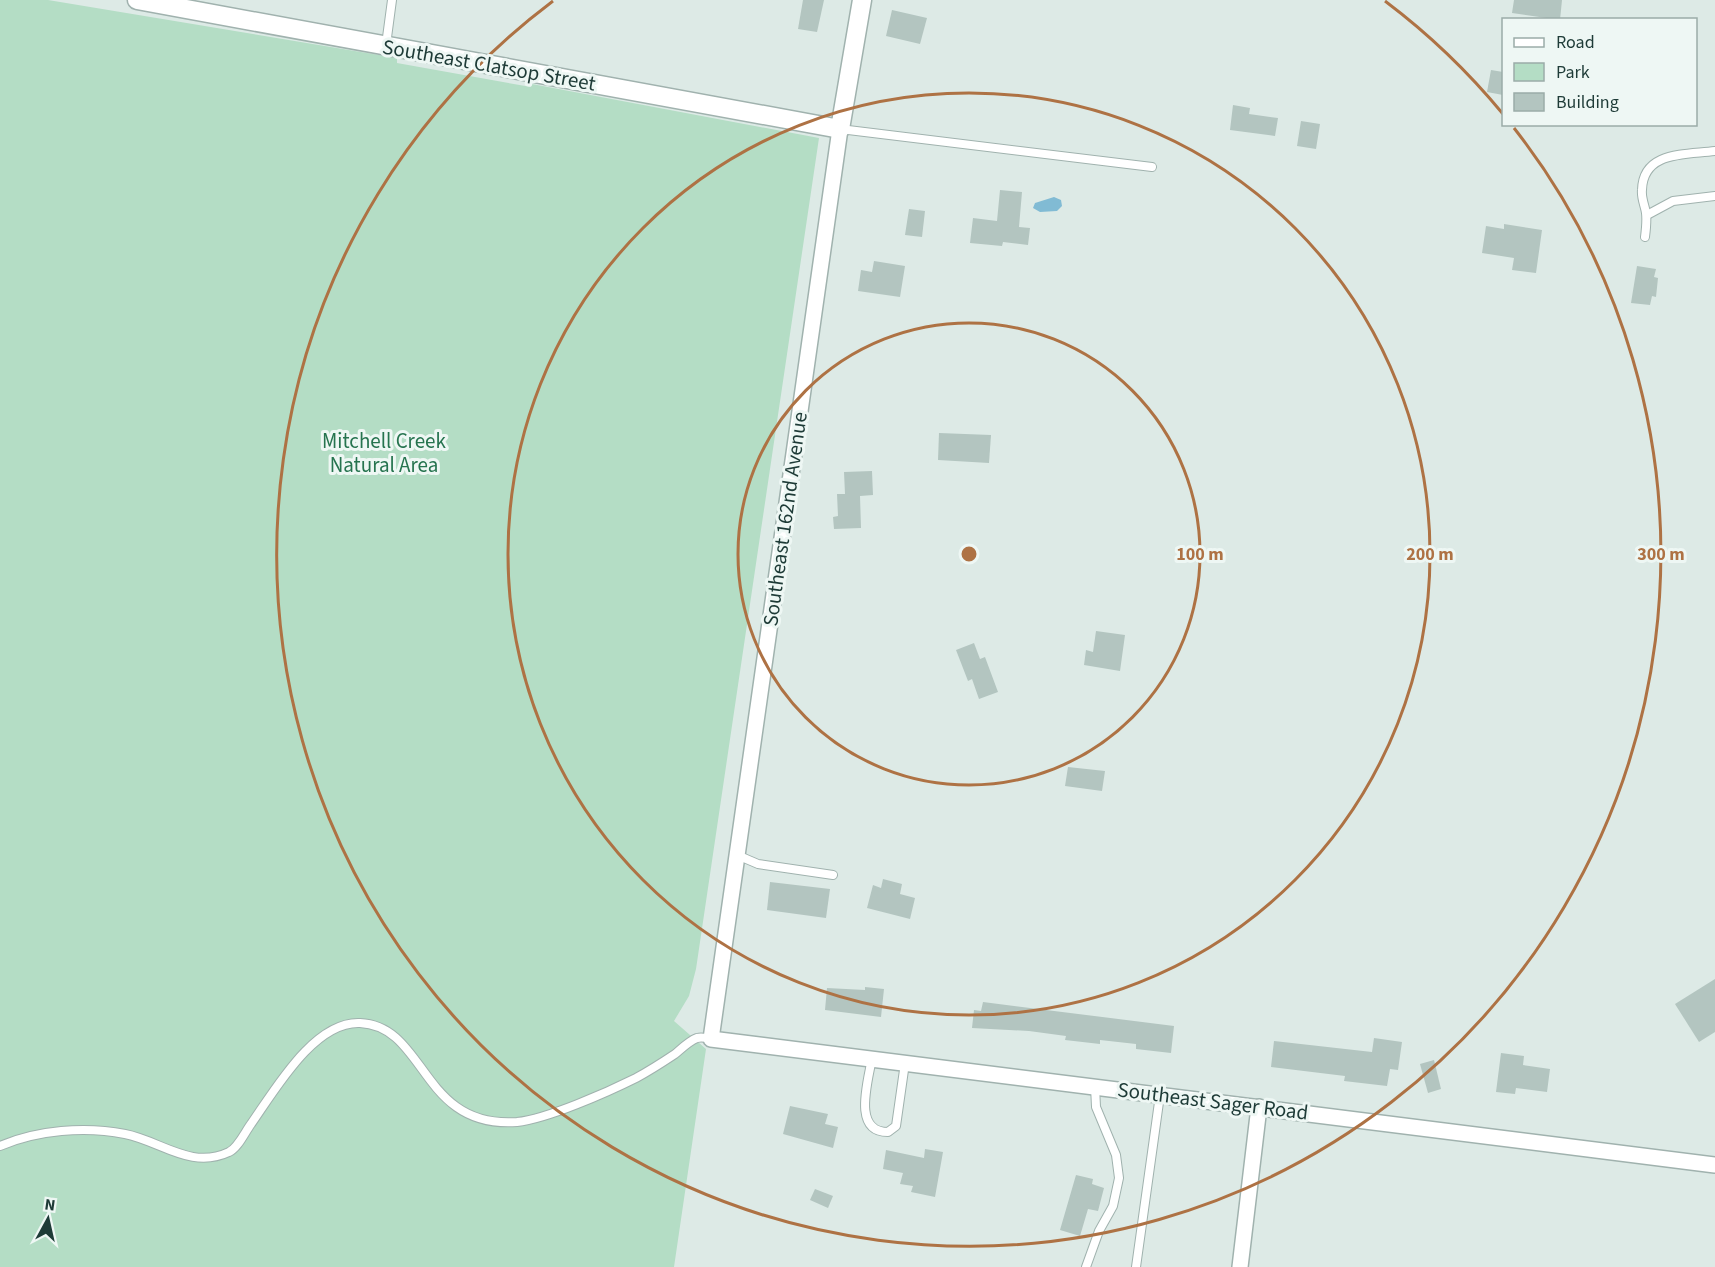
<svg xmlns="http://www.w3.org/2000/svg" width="1715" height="1267" font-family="'Source Sans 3',sans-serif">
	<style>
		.green { fill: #b4ddc5 }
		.water { fill: #81bbd4 }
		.building { fill: #b3c5c0 }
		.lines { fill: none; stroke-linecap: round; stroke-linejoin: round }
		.service-casing { stroke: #a0b2ae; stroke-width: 10 }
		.minor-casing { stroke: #a0b2ae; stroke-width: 18 }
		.tertiary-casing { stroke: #a0b2ae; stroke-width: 21 }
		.service { stroke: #fff; stroke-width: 8 }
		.minor { stroke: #fff; stroke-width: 15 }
		.tertiary { stroke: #fff; stroke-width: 18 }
		.ring { fill: none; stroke: #ae7244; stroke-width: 3 }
		.labels { text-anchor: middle; stroke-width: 6; stroke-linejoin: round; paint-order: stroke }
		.street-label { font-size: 21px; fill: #1e3b37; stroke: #eef7f4 }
		.park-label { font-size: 21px; fill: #26744f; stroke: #eef7f4 }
		.centre { fill: #ae7244; stroke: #eef7f4; stroke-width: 3 }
		.ring-label { font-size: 18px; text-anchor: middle; font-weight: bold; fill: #ae7244; stroke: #eef7f4; stroke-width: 6; stroke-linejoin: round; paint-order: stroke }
	</style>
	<rect width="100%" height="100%" fill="#ddeae6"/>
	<polygon class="green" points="0,0 48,0 397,58 397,63 531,87 532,84 819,138 696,969 689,996 674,1021 706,1049 674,1267 0,1267"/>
	<polygon class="water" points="1054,197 1061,200 1062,206 1057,211 1040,212 1033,208 1035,203"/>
	<g class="building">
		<polygon points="803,0 824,0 817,32 798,29"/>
		<polygon points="1514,0 1562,0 1560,20 1512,13"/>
		<polygon points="892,10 927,18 920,44 886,36"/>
		<polygon points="1491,70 1503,72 1503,95 1487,92"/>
		<polygon points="1233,105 1250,108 1249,114 1278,118 1275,136 1230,130"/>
		<polygon points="1301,121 1320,124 1316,149 1297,146"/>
		<polygon points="1000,190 1022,192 1019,227 1030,228 1028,245 1003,242 1002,246 970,243 973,218 997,221"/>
		<polygon points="909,209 925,211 922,237 905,235"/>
		<polygon points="1504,224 1542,230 1536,273 1512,270 1514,258 1482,253 1486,226 1504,229"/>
		<polygon points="874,261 905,266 900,297 858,291 861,270 872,272"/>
		<polygon points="1637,266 1656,269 1654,277 1658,278 1656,297 1652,296 1650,305 1631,303"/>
		<polygon points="939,433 991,435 989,463 938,460"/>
		<polygon points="872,471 873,495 860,496 861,528 834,529 833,517 838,516 837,494 845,494 844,472"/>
		<polygon points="1096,631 1125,635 1120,671 1084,665 1086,650 1093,652"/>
		<polygon points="974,643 980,659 985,657 998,692 979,699 972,679 968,681 956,650"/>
		<polygon points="1068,767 1105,771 1102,791 1065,786"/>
		<polygon points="883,879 902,884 900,894 915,898 910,919 867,908 873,885 881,888"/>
		<polygon points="770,882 830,889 826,918 767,910"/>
		<polygon points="1715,979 1715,1032 1699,1042 1675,1004"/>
		<polygon points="865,987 884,989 881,1017 825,1010 827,988 865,990"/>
		<polygon points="983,1002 1174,1026 1171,1053 1136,1049 1136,1044 1100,1040 1100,1044 1065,1040 1066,1036 1029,1031 972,1028 974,1010 981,1011"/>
		<polygon points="1374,1038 1402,1042 1398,1070 1390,1069 1387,1086 1344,1081 1345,1076 1271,1067 1274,1041 1372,1052"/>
		<polygon points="1501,1053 1524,1056 1523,1065 1550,1069 1547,1092 1516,1088 1515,1094 1496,1092"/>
		<polygon points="1434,1060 1441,1089 1428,1093 1420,1064"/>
		<polygon points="790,1106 828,1114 825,1124 838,1127 833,1148 783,1134"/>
		<polygon points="925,1149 943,1152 935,1197 911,1192 913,1186 900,1184 903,1173 883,1169 886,1150 924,1158"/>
		<polygon points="1076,1175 1093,1179 1092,1184 1104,1188 1098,1211 1088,1209 1080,1236 1060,1230"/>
		<polygon points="815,1189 833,1196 828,1208 810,1200"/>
	</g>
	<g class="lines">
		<g class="service-casing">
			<g id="service">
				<polyline points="386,45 392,0"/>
				<polyline points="840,129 1152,167"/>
				<polyline points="1647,215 1673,201 1715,196"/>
				<path d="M1645 237C1646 229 1647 221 1646 213 1645 206 1641 198 1642 190 1643 151 1685 155 1715 151"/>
				<polyline points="737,855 758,864 833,875"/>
				<path d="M872 1058C868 1082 852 1132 888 1132L896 1126 905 1063"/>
				<path d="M0 1146C37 1130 85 1126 125 1134 161 1141 191 1170 229 1152 238 1148 245 1132 251 1124 275 1090 314 1021 360 1023 427 1026 420 1129 517 1122 547 1119 608 1092 636 1078 649 1071 663 1062 675 1054 681 1049 689 1041 697 1038 701 1037 707 1038 711 1039"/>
				<polyline points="1086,1267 1099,1231 1113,1206 1119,1178 1116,1155 1096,1107 1095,1086"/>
				<polyline points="1136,1267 1160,1095"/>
			</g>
		</g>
		<g class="minor-casing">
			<g id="minor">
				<polyline points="840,129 711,1039 1715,1165"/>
				<polyline points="1240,1267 1259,1107"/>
			</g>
		</g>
		<g class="tertiary-casing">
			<polyline id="tertiary" points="137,0 840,129 862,0"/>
		</g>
		<use href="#service" class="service"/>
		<use href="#minor" class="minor"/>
		<use href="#tertiary" class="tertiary"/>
	</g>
	<g class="ring">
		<circle cx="969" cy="554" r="231"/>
		<circle cx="969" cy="554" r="461"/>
		<path d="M1385 1A692 692 0 0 1 1503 114M1514 128A692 692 0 1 1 553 1"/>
	</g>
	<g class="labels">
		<g class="street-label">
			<text transform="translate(489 65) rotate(10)" y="7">Southeast Clatsop Street</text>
			<text transform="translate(785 519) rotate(-82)" y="7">Southeast 162nd Avenue</text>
			<text transform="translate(1213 1101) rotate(7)" y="7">Southeast Sager Road</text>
		</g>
		<g class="park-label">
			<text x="384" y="448">Mitchell Creek<tspan x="384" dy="24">Natural Area</tspan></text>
		</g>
	</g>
	<circle cx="969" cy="554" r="9" class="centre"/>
	<g class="ring-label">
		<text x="1200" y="560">100 m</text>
		<text x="1430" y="560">200 m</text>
		<text x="1661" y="560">300 m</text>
	</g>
	<rect x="1502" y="18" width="195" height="108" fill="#eef7f4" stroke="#9baca8" stroke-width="1.5"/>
	<rect x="1514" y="38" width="30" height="9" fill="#ffffff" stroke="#9baca8" stroke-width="1.5"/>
	<text x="1556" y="48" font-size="18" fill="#1e3b37">Road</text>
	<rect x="1514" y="63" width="30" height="18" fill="#b4ddc5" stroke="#9baca8" stroke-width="1.5"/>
	<text x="1556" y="78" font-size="18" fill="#1e3b37">Park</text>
	<rect x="1514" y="93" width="30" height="18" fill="#b3c5c0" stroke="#9baca8" stroke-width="1.5"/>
	<text x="1556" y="108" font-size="18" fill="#1e3b37">Building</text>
	<g transform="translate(48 1219) rotate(8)" stroke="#eef7f4" stroke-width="4.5" paint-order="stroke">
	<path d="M0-4.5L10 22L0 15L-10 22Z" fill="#1e3b37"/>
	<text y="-9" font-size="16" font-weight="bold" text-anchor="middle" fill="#1e3b37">N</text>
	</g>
</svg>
